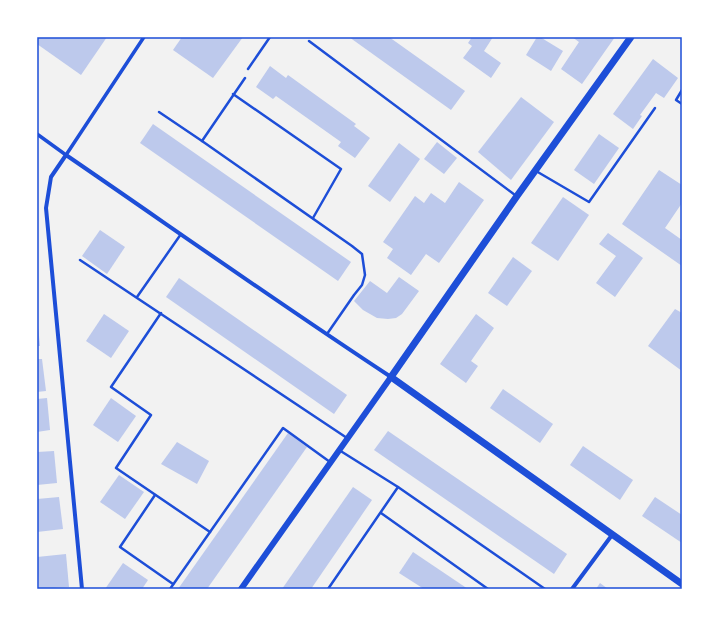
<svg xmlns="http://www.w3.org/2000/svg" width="719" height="626" font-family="Inter,sans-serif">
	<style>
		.building { fill: #bdc9ec }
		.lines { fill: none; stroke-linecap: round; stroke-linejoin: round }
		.service { stroke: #1d4ed8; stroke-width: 2.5 }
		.pedestrian { stroke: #1d4ed8; stroke-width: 3.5 }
		.minor { stroke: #1d4ed8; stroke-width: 4 }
		.tertiary { stroke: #1d4ed8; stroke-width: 6 }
		.secondary { stroke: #1d4ed8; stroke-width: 7 }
		.neatline { fill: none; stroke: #1d4ed8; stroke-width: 1.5 }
	</style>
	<rect width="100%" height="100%" fill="#f2f2f2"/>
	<g class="building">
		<polygon points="37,37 107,37 81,75 37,44"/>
		<polygon points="182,37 243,37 213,78 173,50"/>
		<polygon points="349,37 389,37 465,91 451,110"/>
		<polygon points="472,37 493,37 484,51 501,63 491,78 463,58 472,46 468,43"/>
		<polygon points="537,37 540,37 563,51 551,71 526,55"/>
		<polygon points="572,37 615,37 582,84 561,69 579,42"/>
		<polygon points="653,59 678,78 664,98 656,93 640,115 642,116 633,129 613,114"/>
		<polygon points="270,66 286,78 288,75 356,124 354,126 370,138 355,158 338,146 341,142 276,96 273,99 256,87"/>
		<polygon points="521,97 554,122 511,180 478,152"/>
		<polygon points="153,124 351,262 338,281 140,143"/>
		<polygon points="599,134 619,148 594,184 574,170"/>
		<polygon points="437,142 457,158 444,174 424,159"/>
		<polygon points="399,143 420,159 390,202 368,186"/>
		<polygon points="659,170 682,185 682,203 665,228 682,240 682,266 622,224"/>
		<polygon points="459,182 484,200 439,263 426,254 411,275 387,258 393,249 383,242 415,196 424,203 431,193 445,203"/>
		<polygon points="563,197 589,215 558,261 531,243"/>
		<polygon points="100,230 125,247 107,274 82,256"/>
		<polygon points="608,233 643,258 615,297 596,283 616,256 599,244"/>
		<polygon points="513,257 532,271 507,306 488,293"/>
		<polygon points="399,277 419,291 402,314 396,318 388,319 377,318 363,310 354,301 370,281 387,293"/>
		<polygon points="179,278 347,395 334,414 166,297"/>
		<polygon points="675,309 682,313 682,371 648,346"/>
		<polygon points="104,314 129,331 111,358 86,341"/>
		<polygon points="476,314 494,328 471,361 478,366 466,383 440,364"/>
		<polygon points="37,326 38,326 40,346 37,346"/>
		<polygon points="37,359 42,359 46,391 37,392"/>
		<polygon points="503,389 553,424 540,443 490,408"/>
		<polygon points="47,398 50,430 37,432 37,399"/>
		<polygon points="111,398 136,416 118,442 93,425"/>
		<polygon points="388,431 567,554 554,574 374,450"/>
		<polygon points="288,433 307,447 207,589 178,589"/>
		<polygon points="177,442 209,461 197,484 161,464"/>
		<polygon points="583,446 633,480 620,500 570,465"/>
		<polygon points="54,451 57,483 37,485 37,452"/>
		<polygon points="119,475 144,492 125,519 100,502"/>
		<polygon points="353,487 372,500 311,589 282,589"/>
		<polygon points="59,497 63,529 37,532 37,499"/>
		<polygon points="655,497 682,515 682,543 642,516"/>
		<polygon points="413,552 468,589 424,589 399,573"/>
		<polygon points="66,554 69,587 39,589 37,557"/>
		<polygon points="123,563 148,580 142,589 105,589"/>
		<polygon points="600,583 608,589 596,589"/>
	</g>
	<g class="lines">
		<g class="service">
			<polyline points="309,41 515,195"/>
			<polyline points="248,69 270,37"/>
			<polyline points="245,78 202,141 352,246 362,254 365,275 362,285 354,295 327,334"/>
			<polyline points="682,90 676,100 682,104"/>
			<polyline points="233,94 341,169 313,218"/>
			<polyline points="159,112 202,141"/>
			<polyline points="536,171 589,202 655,108"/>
			<polyline points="80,260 347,438"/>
			<polyline points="137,297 181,234"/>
			<polyline points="161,313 111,387 151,415 116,468 210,532"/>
			<polyline points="398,487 545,589"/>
			<polyline points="155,495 120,547 173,584"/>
			<polyline points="381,513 488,589"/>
			<polyline points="170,589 283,428 330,462"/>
			<polyline points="328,589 398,487 339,450"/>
		</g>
		<polyline class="pedestrian" points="37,134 66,155 144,37"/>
		<g class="minor">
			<path d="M82 589 46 208 51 177 66 155C174 229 281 305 391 377"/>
			<polyline points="572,589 612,535"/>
		</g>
		<polyline class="tertiary" points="241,589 391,377"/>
		<polyline class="secondary" points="631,37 517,196 391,377 682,584"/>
	</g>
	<rect width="719" height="626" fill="none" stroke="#ffffff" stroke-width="76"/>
	<rect x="38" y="38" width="643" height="550" class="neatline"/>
</svg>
